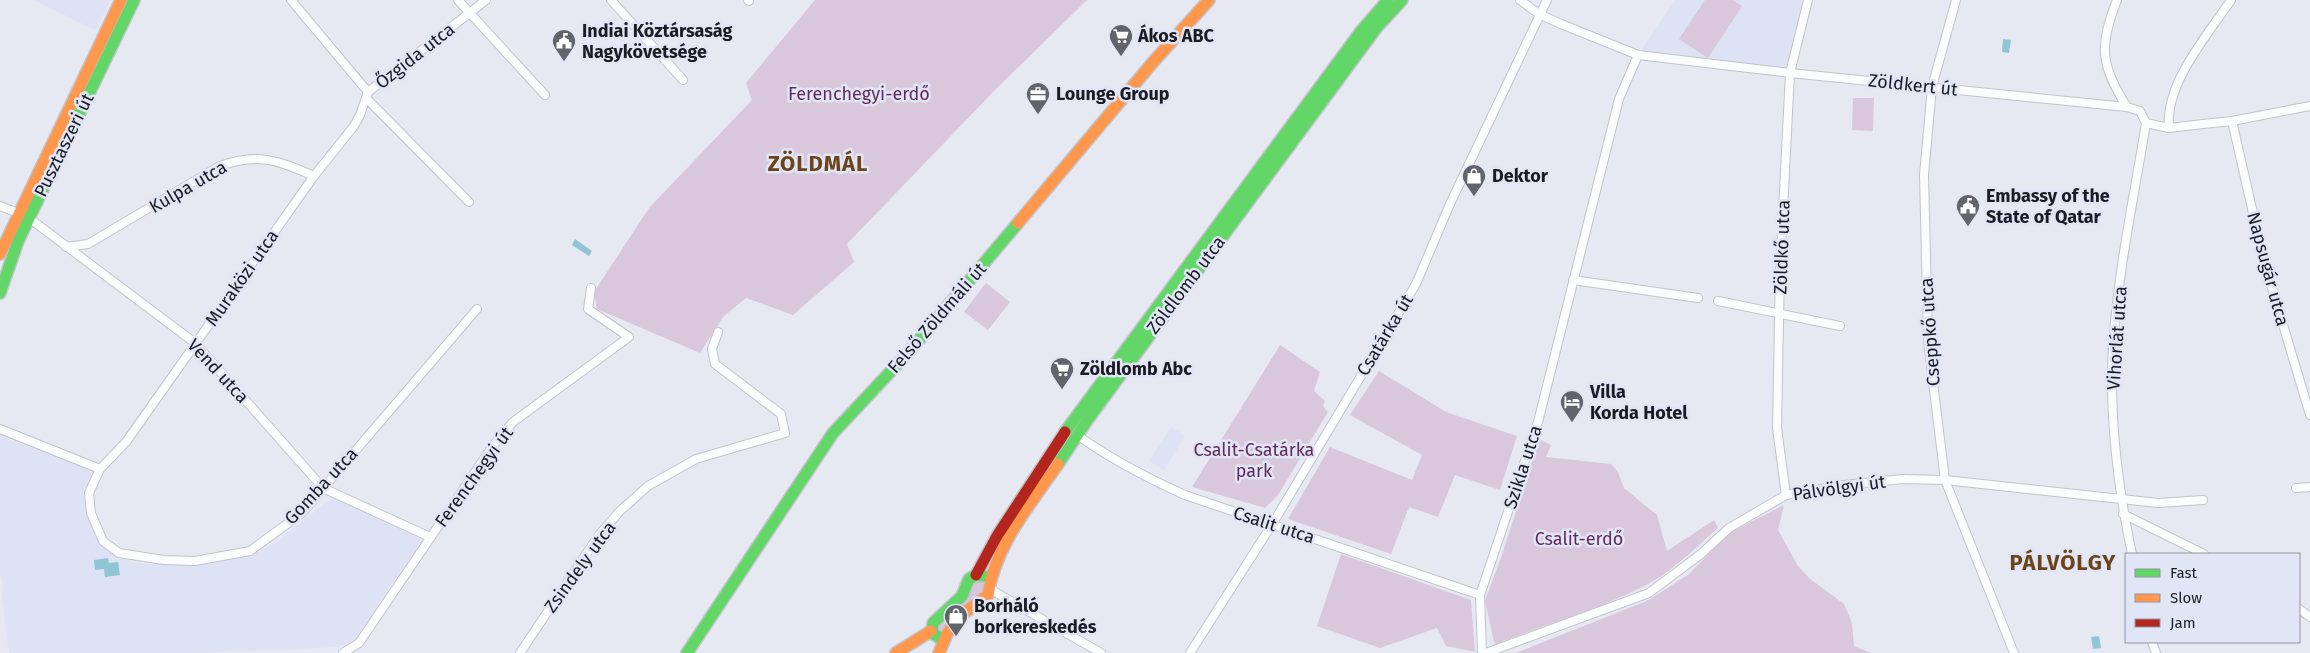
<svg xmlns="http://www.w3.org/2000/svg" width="2310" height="653" font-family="'Fira Sans',sans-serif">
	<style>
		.built { fill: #dde2f4 }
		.green { fill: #d9c8db }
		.water { fill: #8fc5d4 }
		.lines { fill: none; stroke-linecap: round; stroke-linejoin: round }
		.street-casing { stroke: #c2c4cb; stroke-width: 10 }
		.fast-casing { stroke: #c2c4cb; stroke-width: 14 }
		.slow-casing { stroke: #c2c4cb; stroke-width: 14 }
		.jam-casing { stroke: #c2c4cb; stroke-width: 14 }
		.street { stroke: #fbfcfd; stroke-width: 8 }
		.fast { stroke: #63d668; stroke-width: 11 }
		.slow { stroke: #ff974d; stroke-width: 11 }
		.jam { stroke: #b3261e; stroke-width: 11 }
		.labels { text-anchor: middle; stroke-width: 5; stroke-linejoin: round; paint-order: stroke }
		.poi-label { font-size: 18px; font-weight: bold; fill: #1a1c22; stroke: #e1e6f7; text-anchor: start }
		.street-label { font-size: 18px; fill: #1a1c22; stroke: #e1e6f7 }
		.park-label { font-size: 18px; fill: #652a5c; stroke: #e1e6f7 }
		.district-label { font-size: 22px; font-weight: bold; letter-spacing: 1px; fill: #6d4319; stroke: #e1e6f7 }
	</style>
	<rect width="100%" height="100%" fill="#e6e9f2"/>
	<g class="built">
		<polygon points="34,0 111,0 95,30"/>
		<polygon points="1675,0 1808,0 1790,73 1638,55"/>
		<polygon points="1171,427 1185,436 1164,470 1149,461"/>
		<polygon points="0,436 95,472 86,491 86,510 95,536 103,547 116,556 136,563 194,565 255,553 275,543 333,497 423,540 385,593 358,638 339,647 193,653 9,653 2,599 3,584 0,573"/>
	</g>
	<g class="green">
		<polygon points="815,0 1087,0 994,91 847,244 854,262 793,315 746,298 723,317 700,353 597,309 594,292 649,208 752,100 746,83"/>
		<polygon points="1705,0 1732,0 1742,6 1708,58 1679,39"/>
		<polygon points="1853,98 1874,98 1873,131 1852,130"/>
		<polygon points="986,283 1010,302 988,330 964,312"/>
		<polygon points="1280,345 1320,372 1314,391 1325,401 1323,406 1328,412 1278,495 1265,508 1192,487"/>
		<polygon points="1379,371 1446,412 1517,436 1500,490 1455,475 1438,517 1409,507 1391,554 1288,519 1330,447 1412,480 1422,455 1350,415"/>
		<path d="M1539 439 1551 445 1546 457 1611 464 1618 472 1624 488 1657 515 1667 551 1714 520 1718 528C1695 548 1673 571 1646 585 1598 610 1546 624 1496 644L1494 642 1485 601 1502 555Z"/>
		<polygon points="1784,505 1778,530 1798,566 1809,578 1844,604 1852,623 1854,646 1871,653 1516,653 1649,600 1689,574 1729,533"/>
		<polygon points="1341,554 1471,600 1475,652 1446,646 1437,628 1380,648 1317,626"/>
		<polygon points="982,580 987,588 944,632 939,632 936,628 969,581"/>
	</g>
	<g class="water">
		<polygon points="2003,39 2011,40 2009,53 2002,52"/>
		<polygon points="575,239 592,251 589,256 572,245"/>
		<polygon points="108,558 109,563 118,562 120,575 105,577 104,569 95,570 94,560"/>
		<polygon points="2099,636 2101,648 2093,649 2091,637"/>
	</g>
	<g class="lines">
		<g class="street-casing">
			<g id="street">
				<polyline points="291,0 368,92"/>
				<polyline points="458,0 545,95"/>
				<polyline points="611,0 683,80"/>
				<polyline points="748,0 749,1"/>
				<polyline points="1520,0 1539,14 1561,24 1638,55 1790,73 2127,107 2140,111 2146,123 2169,128 2203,124 2232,121 2310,106"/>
				<polyline points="1956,0 1932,87 1924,175 1928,341 1945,480 2014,653"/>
				<path d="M2117 0C2099 46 2100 65 2127 107"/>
				<polyline points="368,92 486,0"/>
				<polyline points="366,98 469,202"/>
				<polyline points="2232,121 2264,261 2310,415"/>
				<path d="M2169 128C2165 83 2207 36 2231 0"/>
				<polyline points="0,206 18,213"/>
				<polyline points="29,218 195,343 323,488 430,537"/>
				<path d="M66 247 88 244 218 167C257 152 277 160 314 176"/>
				<polyline points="1573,280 1698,298"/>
				<polyline points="1718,301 1840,326"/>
				<polyline points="0,429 100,469 126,442 314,176 354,126 360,115 368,92"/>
				<path d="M1077 435C1111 459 1147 478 1185 495L1480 595"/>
				<polyline points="100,469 89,493 91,513 103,541 119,553 164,560 195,561 250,551 302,513 477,309"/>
				<polyline points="2296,488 2310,487"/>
				<polyline points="1786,495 1777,428 1780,269 1790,73 1808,0"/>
				<polyline points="2123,514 2204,554"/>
				<path d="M2132 554C2118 488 2109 414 2113 346 2118 271 2134 197 2146 123"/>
				<polyline points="991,587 995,592 1101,653"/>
				<polyline points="2299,609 2310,617"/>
				<polyline points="2152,642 2156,653"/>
				<polyline points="343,653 359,643 492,447 513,422 629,337 588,309 591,288"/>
				<polyline points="520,653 599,535 620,511 648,486 696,459 785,433 781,414 715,364 712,349 718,332"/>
				<polyline points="1190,653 1273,523 1416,284 1450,204 1547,0"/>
				<polyline points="1482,653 1480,595 1538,422 1619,99 1638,55"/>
				<polyline points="1486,653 1649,593 1701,554 1729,528 1786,495 1844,485 1903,479 1945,480 2158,503 2203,500"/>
			</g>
		</g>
		<g class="fast-casing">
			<g id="fast">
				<polyline points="0,293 18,241 134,0"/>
				<polyline points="1065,432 1362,30 1388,0"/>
				<polyline points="1058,464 1088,419 1377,27 1402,0"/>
				<polyline points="945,637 940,638 932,633 933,623 962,596 969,579 976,575 984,576"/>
				<polyline points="687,653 833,433 908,353 1018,223"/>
			</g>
		</g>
		<g class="slow-casing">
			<g id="slow">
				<polyline points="1018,223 1154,61 1209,0"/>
				<polyline points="0,254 121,0"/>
				<polyline points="896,653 931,631"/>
				<path d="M939 653 947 634 959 617 988 595C995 545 1030 505 1058 464"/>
			</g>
		</g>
		<g class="jam-casing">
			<polyline id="jam" points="976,575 997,536 1065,432"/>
		</g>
		<use href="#street" class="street"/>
		<use href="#fast" class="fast"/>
		<use href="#slow" class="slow"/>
		<use href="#jam" class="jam"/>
	</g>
	<defs>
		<g id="supermarket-pin" transform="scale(1.25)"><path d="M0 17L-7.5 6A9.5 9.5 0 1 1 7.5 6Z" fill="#61646b" stroke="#e1e6f7"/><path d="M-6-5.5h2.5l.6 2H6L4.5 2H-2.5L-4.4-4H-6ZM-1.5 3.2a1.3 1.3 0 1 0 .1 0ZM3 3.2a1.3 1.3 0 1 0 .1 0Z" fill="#fff"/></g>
		<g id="civic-pin" transform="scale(1.25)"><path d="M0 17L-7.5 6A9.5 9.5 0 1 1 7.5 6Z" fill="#61646b" stroke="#e1e6f7"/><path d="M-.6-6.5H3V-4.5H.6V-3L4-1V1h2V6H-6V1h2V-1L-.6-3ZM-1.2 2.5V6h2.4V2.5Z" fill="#fff"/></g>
		<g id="office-pin" transform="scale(1.25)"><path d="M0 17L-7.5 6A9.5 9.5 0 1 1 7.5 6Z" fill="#61646b" stroke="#e1e6f7"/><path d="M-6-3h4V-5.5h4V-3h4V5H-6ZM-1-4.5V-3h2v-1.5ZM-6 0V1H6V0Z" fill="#fff"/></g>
		<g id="shop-pin" transform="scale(1.25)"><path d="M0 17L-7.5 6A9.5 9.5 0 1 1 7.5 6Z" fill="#61646b" stroke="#e1e6f7"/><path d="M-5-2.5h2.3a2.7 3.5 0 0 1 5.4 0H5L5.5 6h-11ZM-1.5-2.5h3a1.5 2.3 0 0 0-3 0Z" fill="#fff"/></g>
		<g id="hotel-pin" transform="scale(1.25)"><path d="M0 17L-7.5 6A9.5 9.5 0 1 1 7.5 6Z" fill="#61646b" stroke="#e1e6f7"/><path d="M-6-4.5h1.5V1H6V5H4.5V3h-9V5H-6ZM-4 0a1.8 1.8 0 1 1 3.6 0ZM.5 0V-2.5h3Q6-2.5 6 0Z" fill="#fff"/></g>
	</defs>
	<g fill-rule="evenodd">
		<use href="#supermarket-pin" x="1121" y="36"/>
		<use href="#civic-pin" x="564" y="41"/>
		<use href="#office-pin" x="1038" y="94"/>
		<use href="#shop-pin" x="1474" y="176"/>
		<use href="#civic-pin" x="1968" y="206"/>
		<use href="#supermarket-pin" x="1062" y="369"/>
		<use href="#hotel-pin" x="1572" y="402"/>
		<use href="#shop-pin" x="956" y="616"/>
	</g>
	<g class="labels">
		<g class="poi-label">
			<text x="582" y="37">Indiai Köztársaság<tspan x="582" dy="21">Nagykövetsége</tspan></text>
			<text x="1138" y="42">Ákos ABC</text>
			<text x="1056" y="100">Lounge Group</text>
			<text x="1492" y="182">Dektor</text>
			<text x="1986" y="202">Embassy of the<tspan x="1986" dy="21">State of Qatar</tspan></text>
			<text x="1080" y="375">Zöldlomb Abc</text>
			<text x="1590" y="398">Villa<tspan x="1590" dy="21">Korda Hotel</tspan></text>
			<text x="974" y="612">Borháló<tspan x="974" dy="21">borkereskedés</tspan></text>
		</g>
		<g class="street-label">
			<text transform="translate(415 56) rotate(-38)" y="6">Őzgida utca</text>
			<text transform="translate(1913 85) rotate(6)" y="6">Zöldkert út</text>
			<text transform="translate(64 145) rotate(-64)" y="6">Pusztaszeri út</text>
			<text transform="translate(188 187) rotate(-30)" y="6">Kulpa utca</text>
			<text transform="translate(1782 247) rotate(-88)" y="6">Zöldkő utca</text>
			<text transform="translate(2268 269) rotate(75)" y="6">Napsugár utca</text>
			<text transform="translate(242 278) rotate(-55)" y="6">Muraközi utca</text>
			<text transform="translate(1186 285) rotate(-53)" y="6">Zöldlomb utca</text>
			<text transform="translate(937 318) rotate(-49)" y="6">Felső Zöldmáli út</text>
			<text transform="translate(1930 332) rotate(-94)" y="6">Cseppkő utca</text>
			<text transform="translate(1385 335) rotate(-59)" y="6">Csatárka út</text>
			<text transform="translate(2117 338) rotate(-86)" y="6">Vihorlát utca</text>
			<text transform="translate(218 371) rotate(47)" y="6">Vend utca</text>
			<text transform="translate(1523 467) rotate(-72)" y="6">Szikla utca</text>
			<text transform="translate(474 477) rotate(-54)" y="6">Ferenchegyi út</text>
			<text transform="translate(321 486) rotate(-47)" y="6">Gomba utca</text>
			<text transform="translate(1839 488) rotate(-8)" y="6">Pálvölgyi út</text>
			<text transform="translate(1274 525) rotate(18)" y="6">Csalit utca</text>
			<text transform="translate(580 567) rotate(-54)" y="6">Zsindely utca</text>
		</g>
		<g class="park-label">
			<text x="859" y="100">Ferenchegyi-erdő</text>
			<text x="1254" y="456">Csalit-Csatárka<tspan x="1254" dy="21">park</tspan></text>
			<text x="1579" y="545">Csalit-erdő</text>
		</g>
		<g class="district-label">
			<text x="818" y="171">ZÖLDMÁL</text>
			<text x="2063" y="570">PÁLVÖLGY</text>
		</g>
	</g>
	<rect x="2125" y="553" width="175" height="90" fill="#e1e6f7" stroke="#9195a2"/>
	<rect x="2135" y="569" width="25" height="8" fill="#63d668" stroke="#9195a2"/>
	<text x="2170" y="578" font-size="15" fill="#1a1c22">Fast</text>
	<rect x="2135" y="594" width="25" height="8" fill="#ff974d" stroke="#9195a2"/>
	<text x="2170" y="603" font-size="15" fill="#1a1c22">Slow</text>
	<rect x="2135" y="619" width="25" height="8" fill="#b3261e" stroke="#9195a2"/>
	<text x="2170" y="628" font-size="15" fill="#1a1c22">Jam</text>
</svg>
